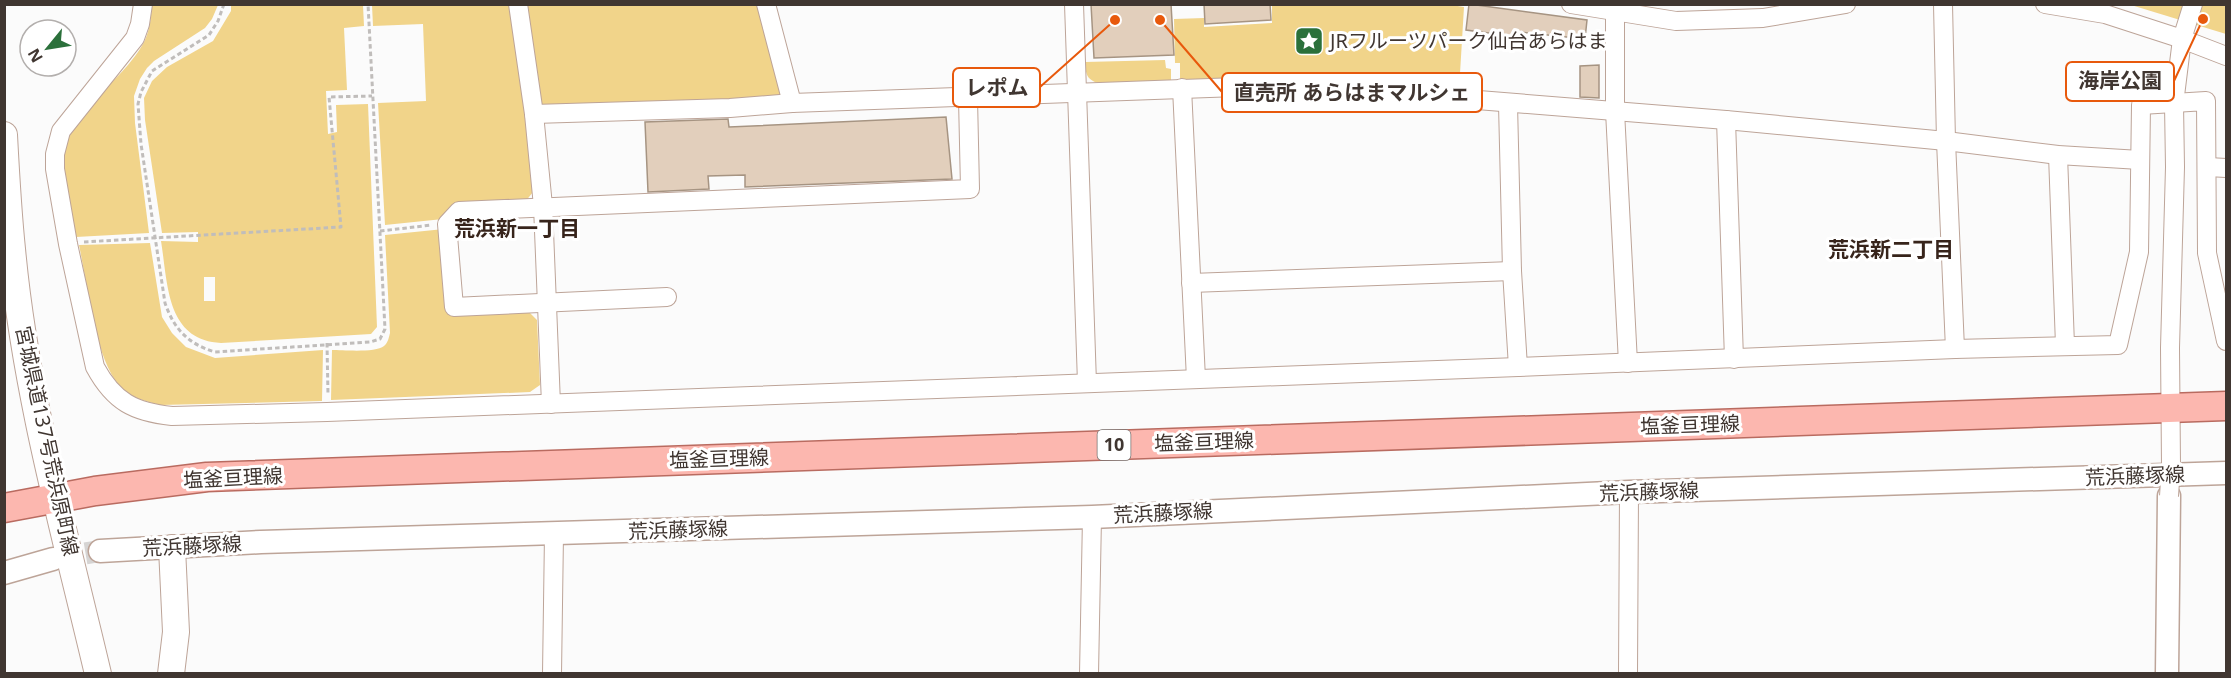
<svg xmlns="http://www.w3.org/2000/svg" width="2231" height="678" font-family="'Noto Sans','Noto Sans JP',sans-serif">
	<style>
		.green { fill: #f1d48a; fill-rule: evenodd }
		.building { fill: #e2cfbc; stroke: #a69482; stroke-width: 1.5 }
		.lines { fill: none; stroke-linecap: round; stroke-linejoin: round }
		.tertiary-tunnel { stroke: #d6d4d3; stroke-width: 22; stroke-dasharray: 22 11; stroke-linecap: butt }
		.minor-casing { stroke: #bda498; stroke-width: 20 }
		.tertiary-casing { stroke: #bda498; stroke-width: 25 }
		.secondary-casing { stroke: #bda498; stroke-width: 28 }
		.primary-casing { stroke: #b96b60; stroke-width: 31 }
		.path { stroke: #c0bdbb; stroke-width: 3; stroke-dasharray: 4.5 3; stroke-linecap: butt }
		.minor { stroke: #fff; stroke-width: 18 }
		.tertiary { stroke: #fff; stroke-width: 22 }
		.secondary { stroke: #fff; stroke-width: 26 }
		.primary { stroke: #fcb7af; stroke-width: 28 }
		.minor-bridge-casing { stroke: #bda498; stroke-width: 20; stroke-linecap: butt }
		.minor-bridge { stroke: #fff; stroke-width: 18 }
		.labels { text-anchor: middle; stroke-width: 6; stroke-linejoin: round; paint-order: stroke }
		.shield { fill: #fff; stroke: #79726f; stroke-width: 1.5 }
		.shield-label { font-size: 18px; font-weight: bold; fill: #403631 }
		.poi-label { font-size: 20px; fill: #403631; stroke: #fff; text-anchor: start }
		.street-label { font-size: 20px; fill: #403631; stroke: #fff }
		.neighbourhood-label { font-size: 21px; font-weight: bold; fill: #37241b; stroke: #fff }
		.leader { fill: none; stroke: #e8590c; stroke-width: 2 }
		.callout-dot { fill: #e8590c; stroke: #fff; stroke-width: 2 }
		.callout { fill: #fff; stroke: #e8590c; stroke-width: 2 }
		.callout-label { font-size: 21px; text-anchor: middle; font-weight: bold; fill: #403631 }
	</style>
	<rect width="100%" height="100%" fill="#fbfbfb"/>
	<g class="green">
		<polygon points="1272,4 1445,4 1464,7 1459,90 1292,75 1180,80 1180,63 1175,63 1174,19 1204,18 1204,27 1272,23"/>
		<path d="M152 5H218L212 19 205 28 154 61 147 68 140 79 134 96 135 123 149 233 76 237C72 215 64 192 62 170 58 114 123 85 145 40 150 29 151 17 152 5Z"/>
		<path d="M231 5H363L364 26 344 28 347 90 326 91 328 134 337 132 336 105 368 104 377 327 371 334 221 343C166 340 168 284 161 241L198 242V232L162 233 145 120 144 98 152 81 167 67 213 41 231 11ZM204 277H215V301H204Z"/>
		<polygon points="372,5 512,5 522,78 533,192 525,202 443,219 385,225 378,103 426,101 423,24 373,26"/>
		<polygon points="524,5 759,5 784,92 776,103 546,110 537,104"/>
		<polygon points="2131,5 2226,5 2226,34"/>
		<path d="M1165 60 1166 68 1171 69V81L1100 84C1086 79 1086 75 1085 62Z"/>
		<path d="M444 229 448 314 528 311 537 320 540 385 530 392 331 400 332 350C343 350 376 353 384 346 388 343 389 337 390 333L385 235Z"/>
		<path d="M150 243 162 317 172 333 186 347 215 358 323 350 322 401 160 405C145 401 130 398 119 385 95 358 87 282 79 245Z"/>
	</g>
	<g class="building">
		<polygon points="1091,4 1171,4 1174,55 1094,58"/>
		<polygon points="1204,4 1270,4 1271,20 1205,24"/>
		<polygon points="1469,4 1587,20 1585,39 1520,32 1519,37 1466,30"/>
		<polygon points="1599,65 1599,98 1580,97 1580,66"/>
		<polygon points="946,117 952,179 745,187 745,175 708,176 709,189 648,192 645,122 728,119 729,127"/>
	</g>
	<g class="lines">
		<polyline class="tertiary-tunnel" points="53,559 100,551"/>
		<g class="minor-casing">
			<g id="minor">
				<path d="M143 4 140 24 135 38 61 131 55 154V169L68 244 95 367C114 402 134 412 172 416L327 412 1518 367 1955 349 2118 345 2139 252 2141 105 2206 101 2207 253 2226 341"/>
				<polyline points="518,4 534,114 543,206 551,404"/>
				<polyline points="766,4 792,103"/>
				<polyline points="1074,4 1087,383"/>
				<polyline points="1571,4 1676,21 1763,18 1846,4"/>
				<polyline points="1943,4 1946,141 1955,349"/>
				<polyline points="2045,4 2105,14 2182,39 2226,56"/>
				<polyline points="1615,11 1615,111 1628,363"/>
				<polyline points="1182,88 1196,379"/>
				<polyline points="1508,104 1512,271 1518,367"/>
				<polyline points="534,114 730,108 792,103 1292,85 1726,120 1946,141 2058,155 2140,160"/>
				<polyline points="1726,120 1734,359"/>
				<polyline points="2058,155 2065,345"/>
				<polyline points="2208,167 2226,168"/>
				<polyline points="1191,283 1512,271"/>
				<polyline points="667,297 454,307 447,224 459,211 970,189 968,98"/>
				<polyline points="2171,466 2170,348 2175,167 2174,104 2182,39 2193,4"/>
				<polyline points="552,674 554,534"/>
				<polyline points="1089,674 1092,517"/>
				<polyline points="1628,674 1629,492"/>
			</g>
		</g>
		<g class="tertiary-casing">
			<g id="tertiary">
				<polyline points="100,551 261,542 1092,517 1629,492 2226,473"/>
				<polyline points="4,573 53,559"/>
				<polyline points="2167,674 2169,496"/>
			</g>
		</g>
		<g class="secondary-casing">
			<g id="secondary">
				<path d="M4 135C6 173 8 211 12 249 25 392 65 534 98 674"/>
				<polyline points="171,674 176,632 172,548"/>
			</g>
		</g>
		<g class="primary-casing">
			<polyline id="primary" points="4,508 95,491 207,477 2226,406"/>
		</g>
		<g class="path">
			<path d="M224 4 218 21 209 35 152 71 141 92 138 104 141 144 165 303C174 329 188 344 215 352L370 342 380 339 385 329 368 4"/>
			<polyline points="380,231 432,225"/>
			<polyline points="84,242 341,227 329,97 372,96"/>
			<polyline points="327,343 328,395"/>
		</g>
		<use href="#minor" class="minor"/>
		<use href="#tertiary" class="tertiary"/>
		<use href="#secondary" class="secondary"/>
		<use href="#primary" class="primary"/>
		<g class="minor-bridge-casing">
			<polyline id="minor-bridge" points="2169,496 2171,466"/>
		</g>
		<use href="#minor-bridge" class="minor-bridge"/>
	</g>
	<defs>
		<g id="sight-square" transform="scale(1.5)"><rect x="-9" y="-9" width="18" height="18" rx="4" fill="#2b703b" stroke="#fff"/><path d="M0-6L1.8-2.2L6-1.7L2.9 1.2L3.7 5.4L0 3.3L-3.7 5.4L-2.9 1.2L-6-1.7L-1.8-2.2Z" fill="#fff"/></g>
	</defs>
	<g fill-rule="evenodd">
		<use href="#sight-square" x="1309" y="41"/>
	</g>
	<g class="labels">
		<rect class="shield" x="1097.5" y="430" width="33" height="30" rx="4.5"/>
		<g class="shield-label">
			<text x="1114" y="451">10</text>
		</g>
		<g class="poi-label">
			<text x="1330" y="48">JRフルーツパーク仙台あらはま</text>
		</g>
		<g class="street-label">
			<text transform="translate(1690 425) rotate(-2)" y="7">塩釜亘理線</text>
			<text transform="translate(47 441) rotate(78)" y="7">宮城県道137号荒浜原町線</text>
			<text transform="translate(1204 442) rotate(-2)" y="7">塩釜亘理線</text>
			<text transform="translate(719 459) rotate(-2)" y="7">塩釜亘理線</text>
			<text transform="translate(2135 476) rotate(-2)" y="7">荒浜藤塚線</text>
			<text transform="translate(233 478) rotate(-3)" y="7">塩釜亘理線</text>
			<text transform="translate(1649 492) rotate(-2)" y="7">荒浜藤塚線</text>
			<text transform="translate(1163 513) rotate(-3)" y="7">荒浜藤塚線</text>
			<text transform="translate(678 530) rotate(-2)" y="7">荒浜藤塚線</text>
			<text transform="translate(192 546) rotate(-3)" y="7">荒浜藤塚線</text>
		</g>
		<g class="neighbourhood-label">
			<text x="517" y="236">荒浜新一丁目</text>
			<text x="1891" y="257">荒浜新二丁目</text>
		</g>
	</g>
	<path class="leader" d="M2203 19L2174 81M1115 20L1040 87M1160 20L1222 92"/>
	<g class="callout-dot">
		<circle cx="2203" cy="19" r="6"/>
		<circle cx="1115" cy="20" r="6"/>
		<circle cx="1160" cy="20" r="6"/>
	</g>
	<g class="callout">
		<rect x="2066" y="62" width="108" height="39" rx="6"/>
		<rect x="953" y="68" width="87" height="39" rx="6"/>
		<rect x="1222" y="73" width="260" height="39" rx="6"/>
	</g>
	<g class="callout-label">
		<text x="2120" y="88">海岸公園</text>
		<text x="997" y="95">レポム</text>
		<text x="1352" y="100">直売所 あらはまマルシェ</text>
	</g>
	<rect width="2231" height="678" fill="none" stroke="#403631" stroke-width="12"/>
	<g transform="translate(48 48) rotate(240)"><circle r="28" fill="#ffffff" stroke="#b3afad" stroke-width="1.5"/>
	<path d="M0-4.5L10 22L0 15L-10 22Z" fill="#2b703b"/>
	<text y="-9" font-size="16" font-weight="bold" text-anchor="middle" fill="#403631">N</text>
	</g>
</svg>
